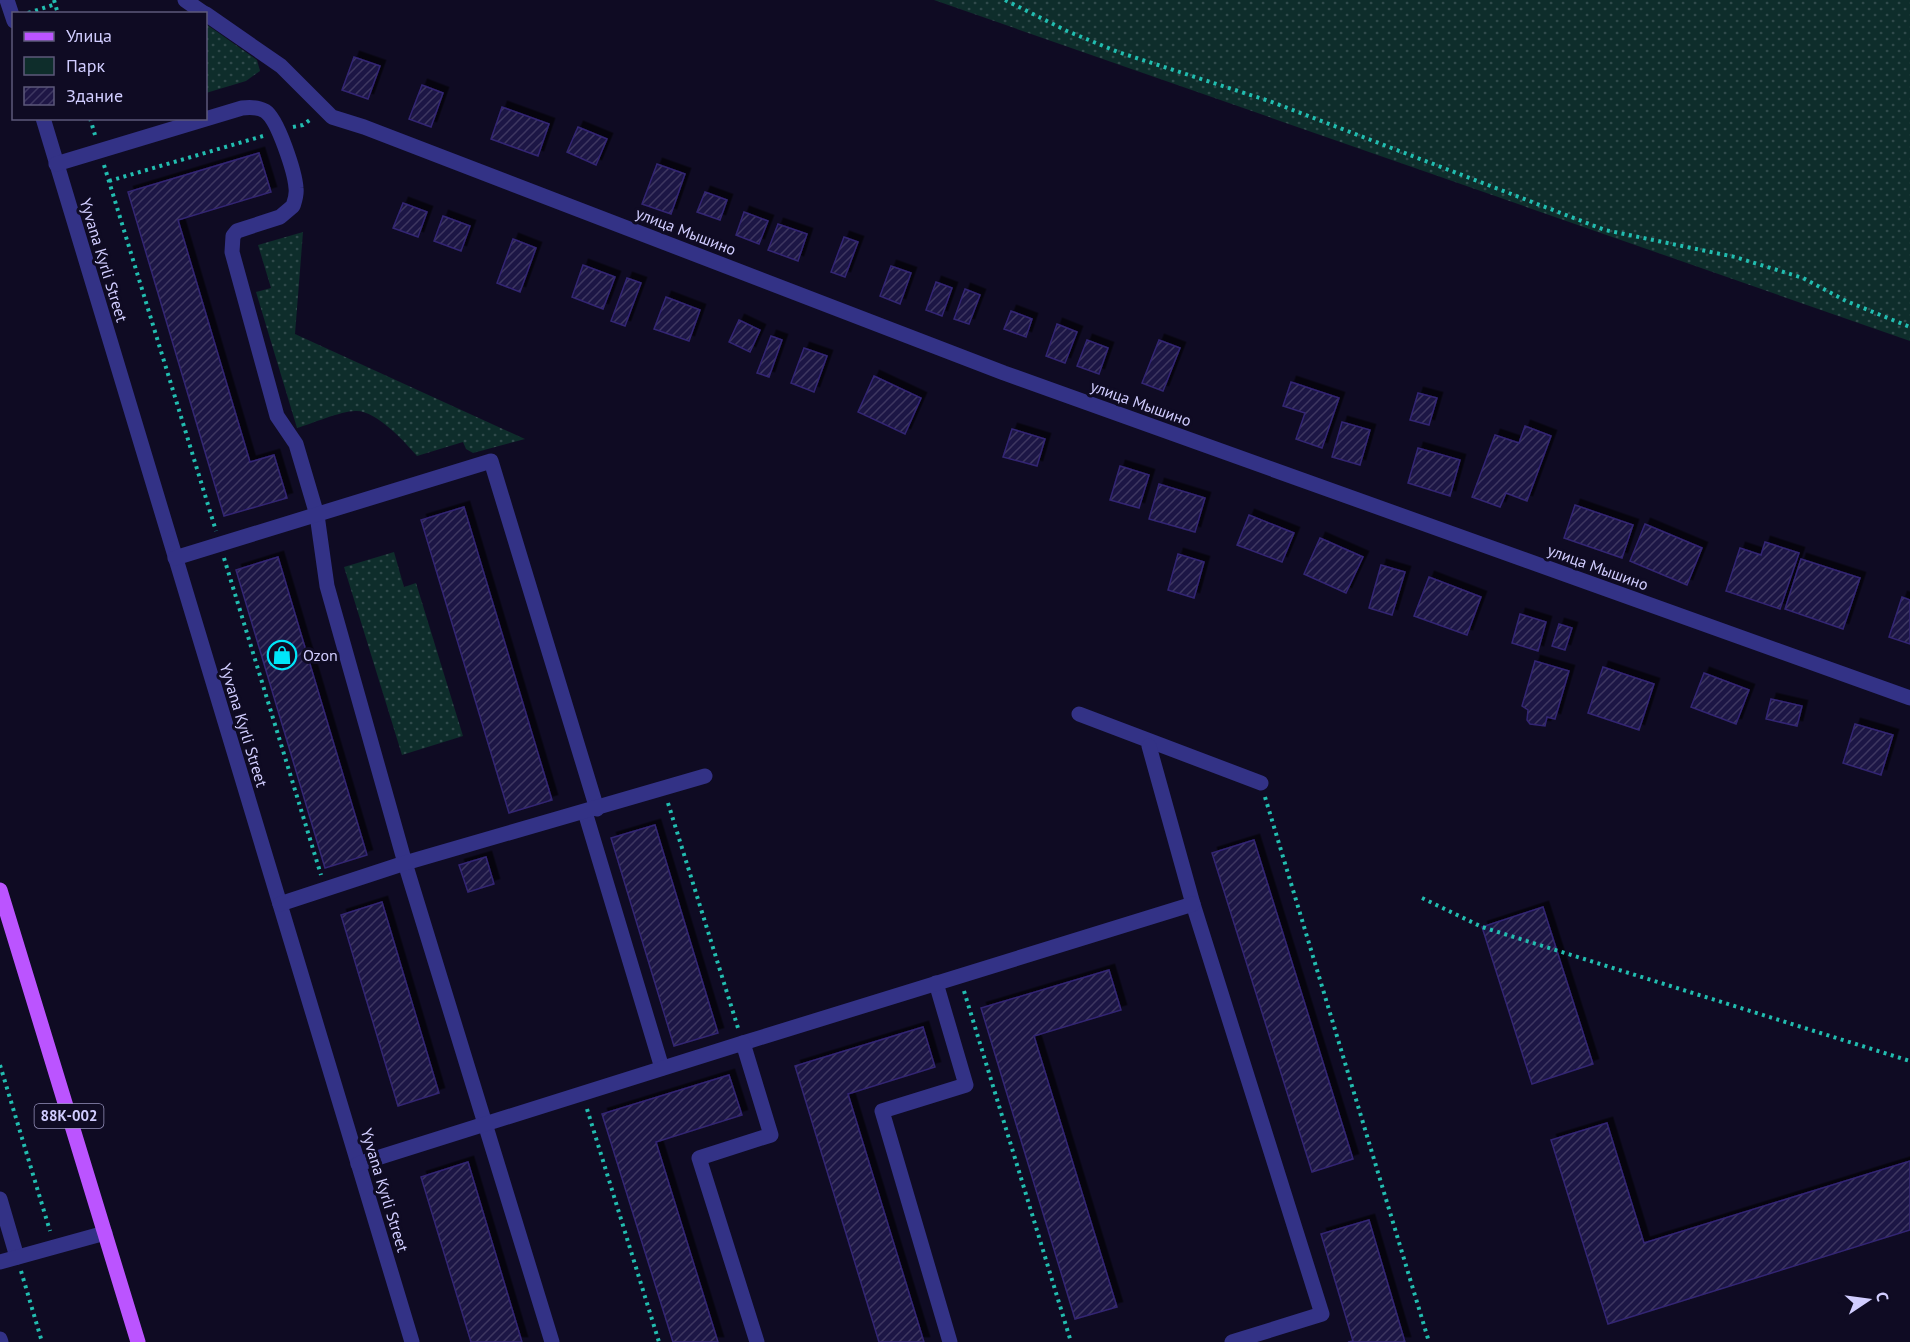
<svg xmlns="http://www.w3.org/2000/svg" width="1910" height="1342" font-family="'PT Sans',sans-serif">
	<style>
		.green { fill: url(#green-dots) }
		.building { fill: url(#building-hatch); stroke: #332573; stroke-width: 1.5; filter: url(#shadow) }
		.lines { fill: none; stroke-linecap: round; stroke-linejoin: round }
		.path { stroke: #22bdb0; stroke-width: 4; stroke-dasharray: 3 4.5; stroke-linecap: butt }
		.minor { stroke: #333286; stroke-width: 15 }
		.major { stroke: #bb54ff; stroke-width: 15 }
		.labels { text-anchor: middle; stroke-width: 6; stroke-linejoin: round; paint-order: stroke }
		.shield { fill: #0f0b23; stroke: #9793bd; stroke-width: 1.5 }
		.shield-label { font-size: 15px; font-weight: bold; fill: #d1cdff }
		.street-label { font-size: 16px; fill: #d1cdff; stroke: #0f0b23 }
		.poi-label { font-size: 16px; fill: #d1cdff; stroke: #0f0b23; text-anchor: start }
	</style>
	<defs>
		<pattern id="green-dots" width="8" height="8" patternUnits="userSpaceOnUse" patternTransform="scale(1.5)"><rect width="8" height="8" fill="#0e2d2b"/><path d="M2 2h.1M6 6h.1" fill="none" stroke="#304a4b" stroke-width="1.8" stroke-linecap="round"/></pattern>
		<pattern id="building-hatch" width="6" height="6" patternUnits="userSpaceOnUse" patternTransform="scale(1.5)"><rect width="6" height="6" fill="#1e1645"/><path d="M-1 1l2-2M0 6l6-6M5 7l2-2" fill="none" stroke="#3e3761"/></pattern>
		<filter id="shadow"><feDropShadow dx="5.5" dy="-5.5" stdDeviation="0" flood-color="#0009"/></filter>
	</defs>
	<rect width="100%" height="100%" fill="#0f0b23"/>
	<g class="green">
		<polygon points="934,0 1910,0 1910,341"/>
		<polygon points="206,24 257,60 260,71 246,81 206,93"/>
		<path d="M303 232 295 334 525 439 473 453 466 449 463 442 417 456C405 442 375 409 355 411 341 411 311 424 297 428L256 292 271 288 258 245Z"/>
		<polygon points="394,552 404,587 416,583 463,736 402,755 344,567"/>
	</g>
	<g class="building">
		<polygon points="354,57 380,66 368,99 342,90"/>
		<polygon points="422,85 443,93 431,127 409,119"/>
		<polygon points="502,107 549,124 538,156 491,139"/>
		<polygon points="578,127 607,139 596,165 567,152"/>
		<polygon points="259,153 271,192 178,220 250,462 274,455 287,498 224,516 128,192"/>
		<polygon points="657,164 685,174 671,214 642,204"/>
		<polygon points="705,192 727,200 720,220 697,212"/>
		<polygon points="403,203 427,212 418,237 393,228"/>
		<polygon points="744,212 768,221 759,244 736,235"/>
		<polygon points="443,216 470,226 461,251 434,241"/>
		<polygon points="778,224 807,234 798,261 768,250"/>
		<polygon points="844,237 858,242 845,277 831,272"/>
		<polygon points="513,239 536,248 520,292 497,283"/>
		<polygon points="583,265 615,277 603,309 572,297"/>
		<polygon points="891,266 911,273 900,304 880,296"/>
		<polygon points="627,278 641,283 625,326 611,321"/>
		<polygon points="936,282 952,288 942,316 926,310"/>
		<polygon points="965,289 980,295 969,324 954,319"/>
		<polygon points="666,297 700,310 689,341 654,329"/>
		<polygon points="1011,311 1032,319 1026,337 1004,329"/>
		<polygon points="739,320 760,330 750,352 729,342"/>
		<polygon points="1057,324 1077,332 1065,363 1046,356"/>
		<polygon points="771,336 782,340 769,377 757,373"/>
		<polygon points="1087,340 1108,348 1099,374 1077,366"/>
		<polygon points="1159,340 1180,348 1163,391 1142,383"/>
		<polygon points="804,348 827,356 814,392 791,383"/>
		<polygon points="874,376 921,398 905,434 858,412"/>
		<polygon points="1291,382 1339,398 1322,448 1296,439 1305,413 1283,406"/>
		<polygon points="1418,393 1437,398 1429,425 1410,420"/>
		<polygon points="1342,422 1370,430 1360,465 1332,457"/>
		<polygon points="1525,426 1551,436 1527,501 1506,493 1500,507 1472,497 1495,435 1519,443"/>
		<polygon points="1012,429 1045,439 1037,466 1003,457"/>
		<polygon points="1418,448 1460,460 1450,496 1408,483"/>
		<polygon points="1120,466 1149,475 1139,508 1110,500"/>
		<polygon points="1159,484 1205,498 1195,532 1149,519"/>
		<polygon points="1575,505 1633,525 1622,558 1564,538"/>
		<polygon points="464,507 552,800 509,813 421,520"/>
		<polygon points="1249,515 1294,533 1282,562 1237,545"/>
		<polygon points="1645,524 1702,548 1687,585 1630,561"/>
		<polygon points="1320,538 1363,557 1346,593 1304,574"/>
		<polygon points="1765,542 1799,553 1780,609 1726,591 1740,548 1761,555"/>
		<polygon points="1178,554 1204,562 1194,598 1168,590"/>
		<polygon points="278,557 367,855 325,868 236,570"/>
		<polygon points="1801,559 1860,578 1843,629 1785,609"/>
		<polygon points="1381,565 1405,572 1392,615 1369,608"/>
		<polygon points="1429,577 1481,597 1467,635 1414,616"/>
		<polygon points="1902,597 1910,600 1910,644 1889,637"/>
		<polygon points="1520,614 1546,622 1538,651 1512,643"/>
		<polygon points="1559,624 1572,628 1565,650 1552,646"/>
		<polygon points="1535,661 1569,671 1555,719 1547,717 1545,726 1530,724 1527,720 1528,710 1522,706"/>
		<polygon points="1603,667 1654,684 1639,730 1588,713"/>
		<polygon points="1704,673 1749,690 1736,724 1691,707"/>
		<polygon points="1771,699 1802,706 1797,726 1766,719"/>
		<polygon points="1855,724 1893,735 1881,775 1843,763"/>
		<polygon points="655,825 718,1033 674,1046 611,838"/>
		<polygon points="1254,840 1353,1159 1312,1172 1212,853"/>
		<polygon points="486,857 494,884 468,892 459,865"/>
		<polygon points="382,902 439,1093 398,1106 341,915"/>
		<polygon points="1543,907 1593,1064 1532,1084 1482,927"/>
		<polygon points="1109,970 1121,1010 1034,1036 1117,1307 1075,1319 981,1008"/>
		<polygon points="923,1027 935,1067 848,1094 924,1342 879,1342 795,1066"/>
		<polygon points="729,1075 742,1115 656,1142 718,1342 673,1342 602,1114"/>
		<polygon points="1607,1123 1644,1243 1910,1161 1910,1230 1608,1324 1551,1140"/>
		<polygon points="468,1162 522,1342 471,1342 421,1177"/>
		<polygon points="1369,1220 1405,1342 1348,1342 1353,1341 1321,1234"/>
	</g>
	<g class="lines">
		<g class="path">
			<polyline points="54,0 58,14"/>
			<polyline points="1005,0 1067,31 1118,52 1272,102 1605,230 1735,257 1803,278 1846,301 1910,327"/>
			<polyline points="28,13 56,4"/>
			<polyline points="90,118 95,135"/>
			<polyline points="293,127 303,125 311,119"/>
			<polyline points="104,165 216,531"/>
			<polyline points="109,181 263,136"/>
			<polyline points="224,558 321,875"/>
			<polyline points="1265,797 1429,1342"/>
			<polyline points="668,803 738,1028"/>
			<polyline points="1422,898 1482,927 1910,1061"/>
			<polyline points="964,991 1071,1342"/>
			<polyline points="0,1065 50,1231"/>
			<polyline points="587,1109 659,1342"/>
			<polyline points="21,1271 42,1342"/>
		</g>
		<g class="minor">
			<polyline points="7,0 14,21"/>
			<polyline points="185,0 205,14"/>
			<polyline points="206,14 281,66 332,117 364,127 1004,373 1910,698"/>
			<polyline points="43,118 412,1342"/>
			<path d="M56 164 242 108C250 107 258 107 265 111 278 119 295 173 296 188 297 195 295 200 293 206L280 217 237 231 233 236 232 252 277 416 296 444 317 515 327 586 405 863 552 1342"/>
			<polyline points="175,558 491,461 597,809"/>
			<polyline points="1079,714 1261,783"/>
			<polyline points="1149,746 1193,904 1322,1314 1232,1342"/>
			<polyline points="585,812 662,1068"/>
			<polyline points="280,904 405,863 705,776"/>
			<polyline points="936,983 966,1085 882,1111 950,1342"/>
			<polyline points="743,1043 1193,904"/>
			<polyline points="358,1164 743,1043 771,1135 699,1158 757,1342"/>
			<polyline points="0,1199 17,1257"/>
			<polyline points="0,1262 105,1233"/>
			<polyline points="0,1339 1,1342"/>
		</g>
		<polyline class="major" points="0,890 138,1342"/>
	</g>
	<defs>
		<g id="shop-ring" transform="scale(1.5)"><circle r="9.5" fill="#0f0b23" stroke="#00e6f8" stroke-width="1.5"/><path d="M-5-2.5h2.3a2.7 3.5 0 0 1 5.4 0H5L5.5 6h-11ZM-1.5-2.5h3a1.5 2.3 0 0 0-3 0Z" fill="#00e6f8"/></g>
	</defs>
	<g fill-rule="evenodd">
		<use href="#shop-ring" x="282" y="655"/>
	</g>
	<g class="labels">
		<rect class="shield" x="34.5" y="1104" width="69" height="24" rx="4.5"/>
		<g class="shield-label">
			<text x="69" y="1121">88К-002</text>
		</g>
		<g class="street-label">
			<text transform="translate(686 231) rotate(21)" y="6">улица Мышино</text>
			<text transform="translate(104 260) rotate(73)" y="6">Yyvana Kyrli Street</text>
			<text transform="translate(1141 403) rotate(20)" y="6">улица Мышино</text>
			<text transform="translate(1598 567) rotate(20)" y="6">улица Мышино</text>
			<text transform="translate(244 725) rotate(73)" y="6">Yyvana Kyrli Street</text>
			<text transform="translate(385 1190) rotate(73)" y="6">Yyvana Kyrli Street</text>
		</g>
		<g class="poi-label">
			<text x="303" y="661">Ozon</text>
		</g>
	</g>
	<rect x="12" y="12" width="195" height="108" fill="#0f0b23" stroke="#5d597b" stroke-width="1.5"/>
	<rect x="24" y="32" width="30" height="9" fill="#bb54ff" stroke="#5d597b" stroke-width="1.5"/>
	<text x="66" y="42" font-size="18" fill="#d1cdff">Улица</text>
	<rect x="24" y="57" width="30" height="18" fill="#0e2d2b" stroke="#5d597b" stroke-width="1.5"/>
	<text x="66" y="72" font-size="18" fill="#d1cdff">Парк</text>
	<rect x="24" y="87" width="30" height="18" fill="url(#building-hatch)" stroke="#5d597b" stroke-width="1.5"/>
	<text x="66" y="102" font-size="18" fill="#d1cdff">Здание</text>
	<g transform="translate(1868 1300) rotate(77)" stroke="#0f0b23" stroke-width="4.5" paint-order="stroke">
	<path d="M0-4.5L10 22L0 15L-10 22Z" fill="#d1cdff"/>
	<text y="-9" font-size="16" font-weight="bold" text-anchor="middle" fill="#d1cdff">С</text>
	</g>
</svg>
